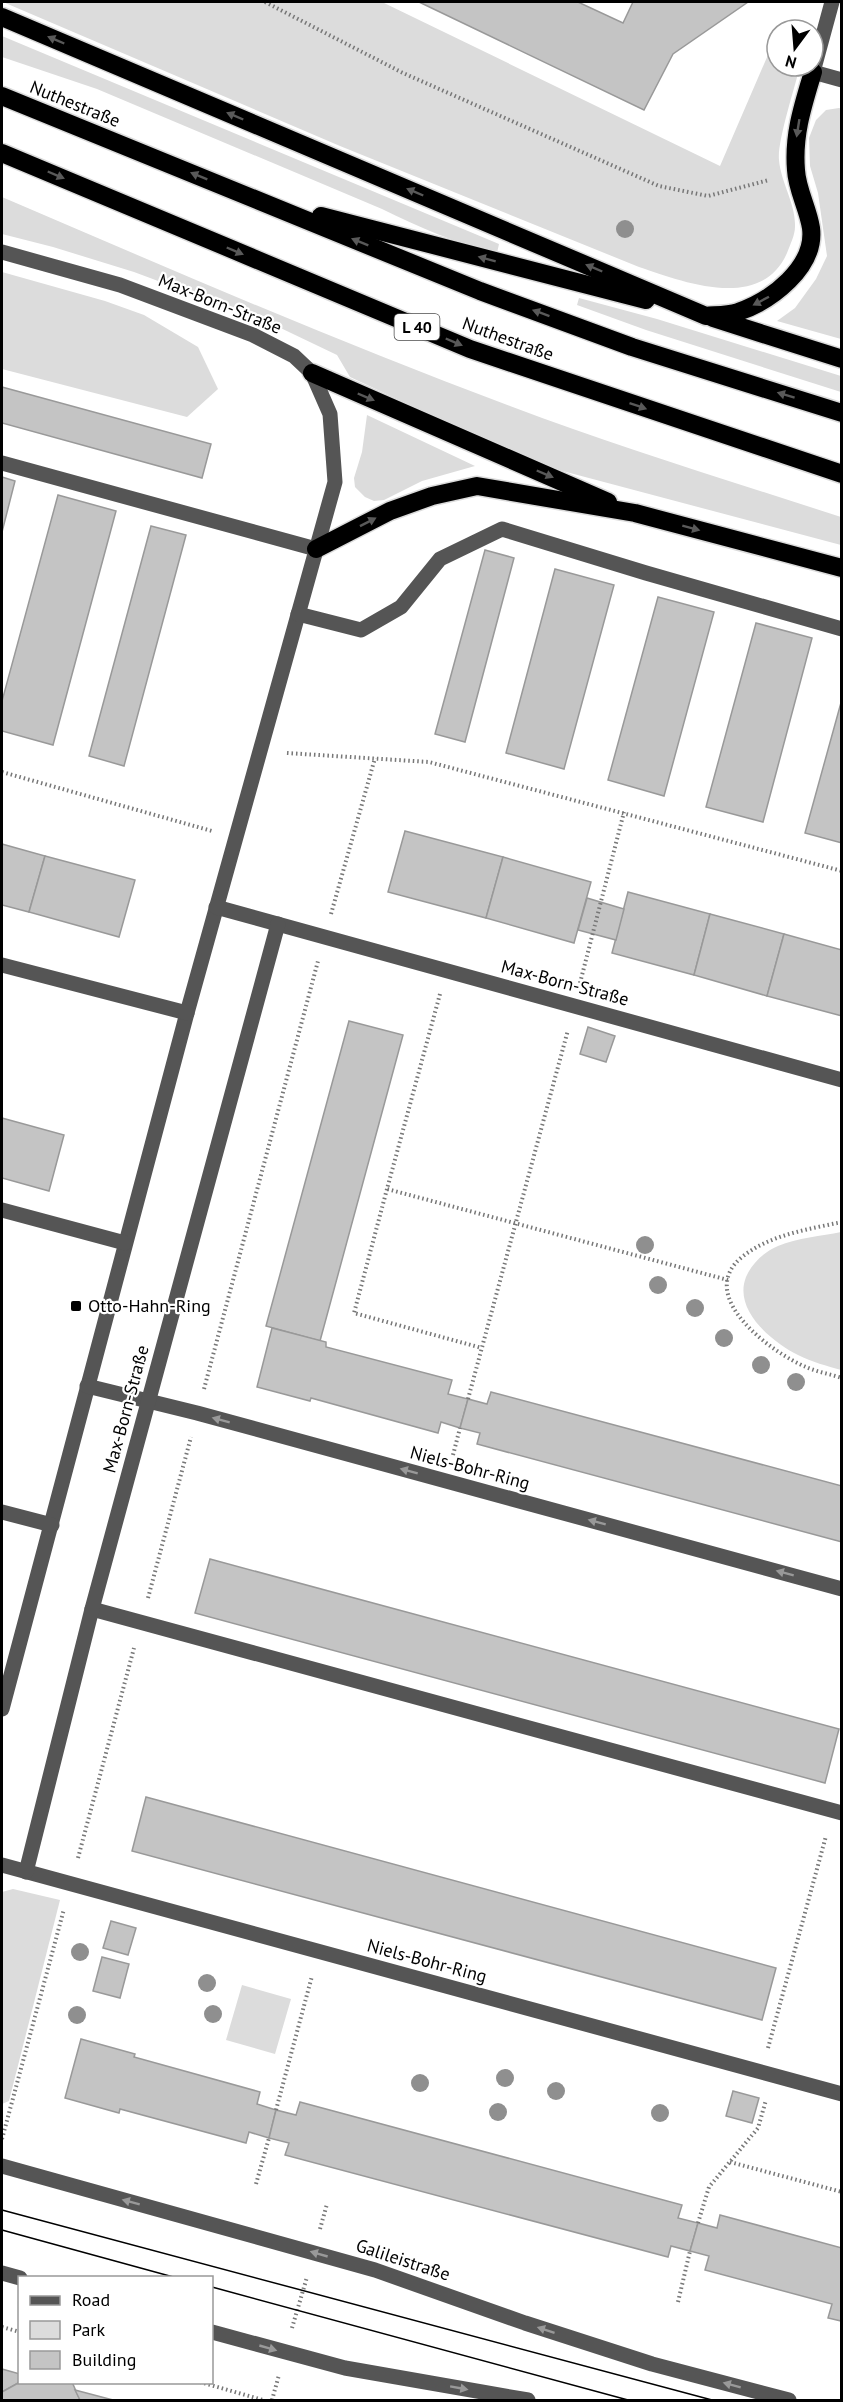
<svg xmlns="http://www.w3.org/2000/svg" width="843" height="2402" font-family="'PT Sans',sans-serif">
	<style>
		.green { fill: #dcdcdc }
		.building { fill: #c4c4c4; stroke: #999; stroke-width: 1.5 }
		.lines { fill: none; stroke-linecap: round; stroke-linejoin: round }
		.highway-casing { stroke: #dbdbdb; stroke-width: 21 }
		.path { stroke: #777; stroke-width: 4; stroke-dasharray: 1.5 3; stroke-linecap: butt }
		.minor { stroke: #555; stroke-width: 15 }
		.highway { stroke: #000; stroke-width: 18 }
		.tram { stroke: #000; stroke-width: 1.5 }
		.tree { fill: #8f8f8f }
		.oneway { fill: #595959 }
		.oneway2 { fill: #999 }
		.poi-dot { fill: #000; stroke: #fff; stroke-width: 2 }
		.labels { text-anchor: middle; stroke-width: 4.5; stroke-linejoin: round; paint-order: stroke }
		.shield { fill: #fff; stroke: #4c4c4c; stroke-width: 1.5 }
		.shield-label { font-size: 16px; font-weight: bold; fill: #000 }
		.street-label { font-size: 18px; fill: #000; stroke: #fff }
		.poi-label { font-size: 18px; fill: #000; stroke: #fff; text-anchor: start }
	</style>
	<rect width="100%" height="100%" fill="#fff"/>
	<g class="green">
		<path d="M3 2H382L720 166 777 34V66H800C795 87 777 142 779 160 781 183 796 204 795 227 795 235 790 245 787 253 761 312 683 282 639 267L340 146Z"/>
		<path d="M2 36 499 244 497 253C457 244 419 227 382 209L97 89 2 57Z"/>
		<polygon points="839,108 842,109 841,339 777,321 795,308 816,279 827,256 818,193 810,166 809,138 816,120 826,110"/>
		<path d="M2 197C170 269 338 342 510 406 619 447 730 481 841 517V545L555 469 498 446 350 377 337 355 268 322 134 272 53 247 2 234Z"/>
		<polygon points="2,272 105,301 144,315 198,347 218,389 187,417 2,369"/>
		<polygon points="579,298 657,319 841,376 841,392 646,330 577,305"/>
		<polygon points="367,415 475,466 422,481 384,500 374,501 365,497 355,487 354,478 362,452"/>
		<path d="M841 1232H842L841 1370C827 1366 812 1362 798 1355 772 1342 733 1310 746 1277 752 1263 764 1252 778 1246 797 1238 822 1236 841 1232Z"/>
		<polygon points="13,1889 60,1900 9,2101 2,2104 2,1892"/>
		<polygon points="242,1985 291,1999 275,2054 226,2040"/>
	</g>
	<g class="building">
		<polygon points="419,2 578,2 623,23 633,2 748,2 673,54 644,110"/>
		<polygon points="2,387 211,444 202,478 2,423"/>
		<polygon points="2,477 15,481 2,532"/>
		<polygon points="58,495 116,511 53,745 2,731 2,701"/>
		<polygon points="151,526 186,535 124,766 89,756"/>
		<polygon points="485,550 514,558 465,742 435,734"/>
		<polygon points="555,569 614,585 564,769 506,753"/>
		<polygon points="658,597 714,612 664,796 608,780"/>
		<polygon points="756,623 812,638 763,822 706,807"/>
		<polygon points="842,699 842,843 805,833"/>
		<polygon points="405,831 503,857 486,918 388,892"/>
		<polygon points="2,844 45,856 29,912 2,905"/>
		<polygon points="45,856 135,880 119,937 29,912"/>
		<polygon points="503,857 591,882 574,943 486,918"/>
		<polygon points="628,892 710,914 694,975 612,953"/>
		<polygon points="587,898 624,909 616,940 578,930"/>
		<polygon points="710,914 784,934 767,996 694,975"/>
		<polygon points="784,934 842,950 842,1016 767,996"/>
		<polygon points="349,1021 403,1035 320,1341 266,1326"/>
		<polygon points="588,1027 615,1036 606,1062 580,1054"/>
		<polygon points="2,1118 64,1135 49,1191 2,1178"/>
		<polygon points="272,1328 326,1342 326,1347 452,1380 448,1394 468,1399 460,1428 441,1422 438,1433 311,1398 310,1401 257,1387"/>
		<polygon points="491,1392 842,1486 842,1542 477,1444 480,1433 460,1428 468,1399 487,1404"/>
		<polygon points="210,1559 839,1729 825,1783 195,1613"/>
		<polygon points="146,1797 776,1968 762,2020 132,1851"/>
		<polygon points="111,1921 136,1928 128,1955 103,1948"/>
		<polygon points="102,1957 129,1964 120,1998 93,1991"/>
		<polygon points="81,2039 135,2054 134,2057 260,2092 257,2104 276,2110 269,2138 249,2132 246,2143 120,2109 119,2113 65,2098"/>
		<polygon points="733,2091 759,2098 752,2123 726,2116"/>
		<polygon points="300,2102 682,2205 678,2218 698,2223 690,2251 671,2246 668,2257 285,2155 289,2143 269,2138 276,2110 296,2115"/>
		<polygon points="720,2215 842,2248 841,2321 828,2318 832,2304 705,2270 709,2256 690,2251 698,2223 717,2228"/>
		<polygon points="2,2369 20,2374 20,2382 2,2392"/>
		<polygon points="20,2382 72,2382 80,2400 2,2400 2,2392"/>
		<polygon points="75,2390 113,2400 80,2400"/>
	</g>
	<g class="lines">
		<g class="highway-casing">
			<g id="highway">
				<path d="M2 17 706 316C716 315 728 315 738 312 771 301 816 267 811 228 808 208 797 190 796 170 793 135 803 105 813 72"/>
				<polyline points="2,96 480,291 632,347 842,413"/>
				<polyline points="2,153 470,349 842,474"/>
				<polyline points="321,216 646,300"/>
				<polyline points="713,318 842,359"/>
				<polyline points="312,373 608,502"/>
				<polyline points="316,549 390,511 432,496 477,486 635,513 842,568"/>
			</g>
		</g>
		<g class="path">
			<polyline points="265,2 403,73 659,186 708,196 769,180"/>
			<polyline points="287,753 429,762 842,871"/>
			<polyline points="2,772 212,831"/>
			<polyline points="331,914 375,758"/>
			<polyline points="580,983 624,812"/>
			<polyline points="440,994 387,1189 728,1280"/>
			<polyline points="387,1189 354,1313 482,1348"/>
			<path d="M842 1222C809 1229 769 1235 742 1257 694 1296 772 1353 806 1367 817 1372 830 1374 842 1378"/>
			<polyline points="204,1389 318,961"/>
			<polyline points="468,1399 568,1030"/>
			<polyline points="453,1455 460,1428"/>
			<polyline points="148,1598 191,1437"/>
			<polyline points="78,1858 134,1648"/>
			<polyline points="768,2048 826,1836"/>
			<polyline points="276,2110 312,1976"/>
			<polyline points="2,2139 64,1909"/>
			<polyline points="730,2162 842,2192"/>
			<polyline points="256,2184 269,2138"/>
			<polyline points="698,2223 709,2187 758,2128 766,2100"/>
			<polyline points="320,2229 327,2204"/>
			<polyline points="678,2302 690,2251"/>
			<polyline points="2,2327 20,2332"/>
			<polyline points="292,2328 307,2277"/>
			<polyline points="200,2382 263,2400"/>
			<polyline points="272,2400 279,2375"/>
		</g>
		<g class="minor">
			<polyline points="832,2 813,72 842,80"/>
			<polyline points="2,252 120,285 253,335 294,356 312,373 330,414 335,482 187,1013 2,1709"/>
			<polyline points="2,463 316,549"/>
			<polyline points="298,614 361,630 401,607 440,559 502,529 646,573 842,629"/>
			<polyline points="216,907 842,1080"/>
			<polyline points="2,965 187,1013"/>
			<polyline points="2,1210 125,1243"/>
			<polyline points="87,1386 197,1413 842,1589"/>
			<polyline points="2,1512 52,1525"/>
			<polyline points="92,1609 842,1813"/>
			<polyline points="2,1865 842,2094"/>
			<polyline points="26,1872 92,1609 278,924"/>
			<polyline points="2,2166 375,2270 525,2323 652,2364 789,2400"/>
			<polyline points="2,2273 20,2278"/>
			<polyline points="212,2332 345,2368 528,2400"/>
		</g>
		<use href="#highway" class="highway"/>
		<g class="tram">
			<polyline points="2,2210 712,2400"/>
			<polyline points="2,2230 177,2278"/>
			<polyline points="212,2287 628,2400"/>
		</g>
	</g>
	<g class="tree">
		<circle cx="625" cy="229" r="9"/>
		<circle cx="645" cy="1245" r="9"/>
		<circle cx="658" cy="1285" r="9"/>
		<circle cx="695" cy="1308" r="9"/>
		<circle cx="724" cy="1338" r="9"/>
		<circle cx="761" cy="1365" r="9"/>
		<circle cx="796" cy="1382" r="9"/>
		<circle cx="80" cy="1952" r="9"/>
		<circle cx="207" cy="1983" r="9"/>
		<circle cx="213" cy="2014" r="9"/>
		<circle cx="77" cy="2015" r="9"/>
		<circle cx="505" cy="2078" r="9"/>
		<circle cx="420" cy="2083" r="9"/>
		<circle cx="556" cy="2091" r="9"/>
		<circle cx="498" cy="2112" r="9"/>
		<circle cx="660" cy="2113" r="9"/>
	</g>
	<defs><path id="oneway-solid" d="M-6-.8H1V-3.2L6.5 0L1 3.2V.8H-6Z" transform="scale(1.5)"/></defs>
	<g class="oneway">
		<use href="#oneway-solid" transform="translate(56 40) rotate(-157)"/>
		<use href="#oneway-solid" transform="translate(235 116) rotate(-157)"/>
		<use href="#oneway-solid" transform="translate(798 128) rotate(99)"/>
		<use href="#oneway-solid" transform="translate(56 175) rotate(23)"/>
		<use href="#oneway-solid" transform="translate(199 176) rotate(-158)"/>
		<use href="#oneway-solid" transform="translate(415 192) rotate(-157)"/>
		<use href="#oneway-solid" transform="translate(360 242) rotate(-158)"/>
		<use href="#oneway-solid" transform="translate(235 251) rotate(23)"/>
		<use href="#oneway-solid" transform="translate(487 259) rotate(-165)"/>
		<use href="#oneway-solid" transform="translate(594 268) rotate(-157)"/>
		<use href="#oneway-solid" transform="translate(761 301) rotate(152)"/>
		<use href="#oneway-solid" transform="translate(541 313) rotate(-160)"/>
		<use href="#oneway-solid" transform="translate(454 342) rotate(23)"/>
		<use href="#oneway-solid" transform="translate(786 395) rotate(-163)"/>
		<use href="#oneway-solid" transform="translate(366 397) rotate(23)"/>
		<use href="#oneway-solid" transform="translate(638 406) rotate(19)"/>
		<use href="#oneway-solid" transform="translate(545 474) rotate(23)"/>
		<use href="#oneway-solid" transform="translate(368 522) rotate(-27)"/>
		<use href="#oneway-solid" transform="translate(691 528) rotate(15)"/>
	</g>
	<g class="oneway2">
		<use href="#oneway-solid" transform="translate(221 1420) rotate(-165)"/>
		<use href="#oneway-solid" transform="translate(409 1471) rotate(-165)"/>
		<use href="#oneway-solid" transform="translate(597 1522) rotate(-165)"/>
		<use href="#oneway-solid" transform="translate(785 1573) rotate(-165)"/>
		<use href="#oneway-solid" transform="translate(131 2202) rotate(-165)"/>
		<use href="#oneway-solid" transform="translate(319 2254) rotate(-164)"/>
		<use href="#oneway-solid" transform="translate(546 2330) rotate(-162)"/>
		<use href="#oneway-solid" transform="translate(268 2348) rotate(16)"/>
		<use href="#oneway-solid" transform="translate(732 2385) rotate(-165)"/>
		<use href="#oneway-solid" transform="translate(459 2388) rotate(10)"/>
	</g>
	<rect class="poi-dot" x="70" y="1300" width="12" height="12" rx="3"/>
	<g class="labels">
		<rect class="shield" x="394.5" y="314" width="45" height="26" rx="4.5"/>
		<g class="shield-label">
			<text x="417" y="333">L 40</text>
		</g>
		<g class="street-label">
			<text transform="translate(75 104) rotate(22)" y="6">Nuthestraße</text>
			<text transform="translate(220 304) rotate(22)" y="6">Max-Born-Straße</text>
			<text transform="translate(508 339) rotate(20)" y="6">Nuthestraße</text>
			<text transform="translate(565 983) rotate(15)" y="6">Max-Born-Straße</text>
			<text transform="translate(126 1409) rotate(-75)" y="6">Max-Born-Straße</text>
			<text transform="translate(470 1468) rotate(15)" y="6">Niels-Bohr-Ring</text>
			<text transform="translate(427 1961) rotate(15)" y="6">Niels-Bohr-Ring</text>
			<text transform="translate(403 2260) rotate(18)" y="6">Galileistraße</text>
		</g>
		<g class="poi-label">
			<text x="88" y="1312">Otto-Hahn-Ring</text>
		</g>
	</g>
	<rect width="843" height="2402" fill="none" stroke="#000000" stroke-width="6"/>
	<rect x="18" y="2276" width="195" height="108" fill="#ffffff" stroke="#999999" stroke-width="1.5"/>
	<rect x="30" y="2296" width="30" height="9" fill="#555555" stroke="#999999" stroke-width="1.5"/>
	<text x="72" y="2306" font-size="18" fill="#000000">Road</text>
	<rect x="30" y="2321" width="30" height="18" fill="#dcdcdc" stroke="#999999" stroke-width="1.5"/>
	<text x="72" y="2336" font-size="18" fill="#000000">Park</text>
	<rect x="30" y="2351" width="30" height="18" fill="#c4c4c4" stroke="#999999" stroke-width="1.5"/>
	<text x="72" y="2366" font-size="18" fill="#000000">Building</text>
	<g transform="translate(795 48) rotate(196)"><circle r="28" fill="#ffffff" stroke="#999999" stroke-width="1.5"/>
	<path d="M0-4.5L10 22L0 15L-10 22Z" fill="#000000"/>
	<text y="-9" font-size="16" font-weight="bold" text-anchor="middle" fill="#000000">N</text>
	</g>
</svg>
